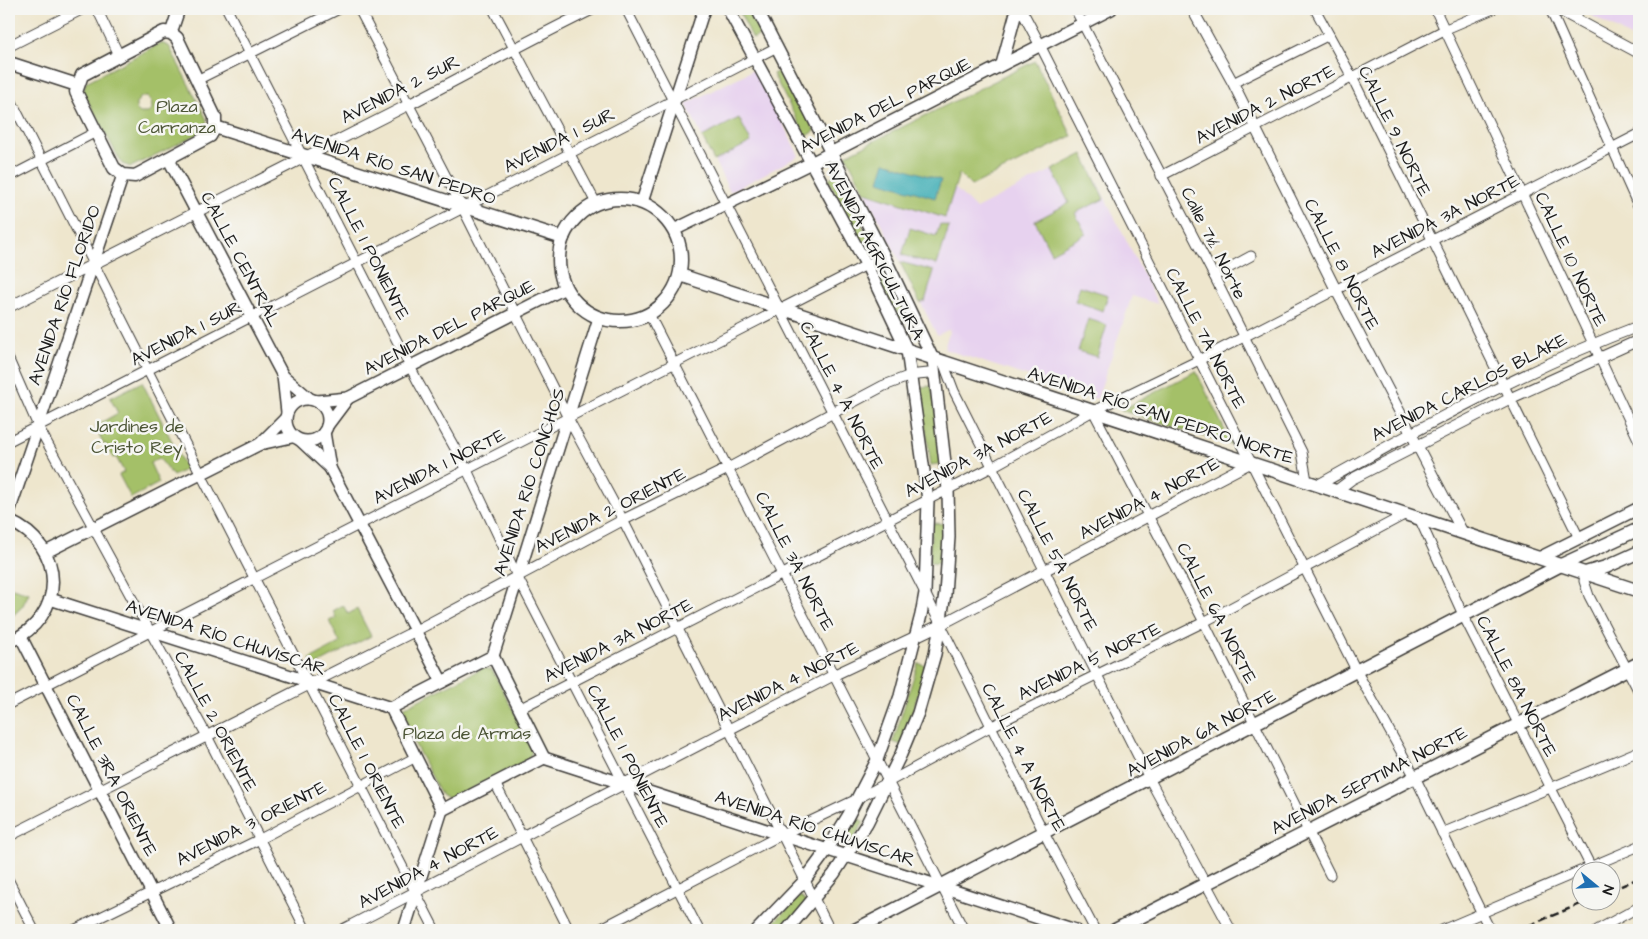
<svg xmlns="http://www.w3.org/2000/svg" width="1648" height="939" font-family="'Architects Daughter',sans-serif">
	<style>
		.built { fill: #e7d2ef }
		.green { fill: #a4c067; stroke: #606e42; fill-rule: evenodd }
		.water { fill: #39abb3; stroke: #2a6468 }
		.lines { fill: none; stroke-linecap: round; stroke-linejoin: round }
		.minor-casing { stroke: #3c3a37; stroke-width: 11 }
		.tertiary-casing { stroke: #3c3a37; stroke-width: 12 }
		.secondary-casing { stroke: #3c3a37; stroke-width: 14 }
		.primary-casing { stroke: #3c3a37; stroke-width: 15 }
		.minor { stroke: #fff; stroke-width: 9 }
		.tertiary { stroke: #fff; stroke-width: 10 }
		.secondary { stroke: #fff; stroke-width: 11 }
		.primary { stroke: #fff; stroke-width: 12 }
		.rail { stroke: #1c1c1c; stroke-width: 2.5; stroke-dasharray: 8 4; stroke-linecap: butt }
		.labels { text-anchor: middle; stroke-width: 5; stroke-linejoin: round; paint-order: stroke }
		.street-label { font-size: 18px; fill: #1c1c1c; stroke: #f6f6f2 }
		.park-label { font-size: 18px; fill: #4c5536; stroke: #f6f6f2 }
	</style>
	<rect width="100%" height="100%" fill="#f6f6f2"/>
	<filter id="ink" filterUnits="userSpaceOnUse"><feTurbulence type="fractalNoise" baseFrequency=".02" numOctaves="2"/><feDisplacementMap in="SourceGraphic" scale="10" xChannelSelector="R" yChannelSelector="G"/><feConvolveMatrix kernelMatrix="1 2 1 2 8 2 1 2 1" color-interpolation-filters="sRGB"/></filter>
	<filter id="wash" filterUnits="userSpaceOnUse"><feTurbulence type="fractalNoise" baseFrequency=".0096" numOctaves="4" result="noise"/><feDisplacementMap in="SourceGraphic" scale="20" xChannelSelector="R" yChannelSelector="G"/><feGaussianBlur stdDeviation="1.12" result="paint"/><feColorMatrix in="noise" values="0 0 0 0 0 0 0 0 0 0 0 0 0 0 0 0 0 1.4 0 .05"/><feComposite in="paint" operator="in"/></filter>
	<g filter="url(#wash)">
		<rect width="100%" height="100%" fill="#eee6cd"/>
		<g class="built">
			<polygon points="1592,9 1639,9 1639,42 1589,14"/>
			<polygon points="755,69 799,156 730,192 686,104"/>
			<polygon points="1083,154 1158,304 1132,296 1097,399 944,349 950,329 937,335 865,192 945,217 954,187 976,209"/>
		</g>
		<g class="green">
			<polygon points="738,9 751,9 763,33 753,39"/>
			<path d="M161 43 169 46 207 120 204 131 131 167 122 164 83 92 86 82ZM141 97H147L151 101 152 109 148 113H140L136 109V103Z"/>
			<polygon points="1035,61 1072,136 971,186 959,174 945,218 865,192 846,155"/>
			<polygon points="782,69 815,131 806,137 773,74"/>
			<polygon points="739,118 751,142 714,161 702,137"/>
			<polygon points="1083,154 1104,199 1075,213 1086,234 1051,253 1035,221 1069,203 1052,170"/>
			<polygon points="836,174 870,241 863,245 828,179"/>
			<polygon points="940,224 949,227 937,265 902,255 910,228 936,236"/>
			<polygon points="900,262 934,271 925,301 920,303"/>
			<polygon points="890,273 912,315 901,321 878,280"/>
			<polygon points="1080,286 1108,295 1103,311 1075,301"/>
			<polygon points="1088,319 1107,325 1097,357 1078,351"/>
			<polygon points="1196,371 1232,445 1120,410 1121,410"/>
			<polygon points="142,382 186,469 173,476 159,458 150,463 159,483 131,498 119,475 124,472 116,457 113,458 106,444 104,445 95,426 118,413 110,398"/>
			<polygon points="931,386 945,463 931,465 920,387"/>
			<polygon points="932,523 946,524 947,564 929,563"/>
			<polygon points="9,587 29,593 22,607 9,619"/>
			<polygon points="343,605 348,614 357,609 371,636 314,666 310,659 340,643 329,621 336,618 333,611"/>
			<polygon points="918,663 927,666 902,745 893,742"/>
			<polygon points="483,668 492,670 533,748 529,759 451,799 442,796 401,718 405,707"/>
			<polygon points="856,817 864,822 850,844 841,838"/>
			<polygon points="800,896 809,905 784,930 766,930"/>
		</g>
		<polygon class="water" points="885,162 941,180 935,198 879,181"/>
	</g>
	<g filter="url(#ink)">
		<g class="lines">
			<g class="minor-casing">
				<g id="minor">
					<polyline points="97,9 119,55"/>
					<polyline points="227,9 418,382 467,470 517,576 699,930"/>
					<polyline points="359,9 462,207 568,418 623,520 830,930"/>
					<polyline points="493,9 596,203"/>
					<polyline points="626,9 925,593 1044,833 1095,930"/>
					<polyline points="1075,9 1214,276 1302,452 1307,481"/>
					<polyline points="1315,9 1352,77 1578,536"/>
					<polyline points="1435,9 1639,441"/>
					<polyline points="1550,9 1639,208"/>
					<polyline points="1575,18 1580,9"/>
					<polyline points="1040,45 1357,672 1415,777 1490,930"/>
					<polyline points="197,80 339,9"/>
					<polyline points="1233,83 1329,35"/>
					<path d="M9 96C149 375 292 653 435 930"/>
					<polyline points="1161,176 1446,29 1493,9"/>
					<polyline points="9,177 96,132"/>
					<polyline points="1214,276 1251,256"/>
					<polyline points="649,314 964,930"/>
					<polyline points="9,360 38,426 207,736 306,930"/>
					<polyline points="943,362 954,391 1150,780 1231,930"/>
					<polyline points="1093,411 1204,622 1330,875"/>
					<polyline points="9,441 777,47"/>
					<polyline points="1419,518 1464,617 1591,867"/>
					<polyline points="1585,573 1584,581 1589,596 1639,692"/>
					<polyline points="9,704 884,256"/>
					<polyline points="519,709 992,467 1093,411 1199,360 1639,134"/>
					<polyline points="495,783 569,930"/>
					<polyline points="1442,833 1639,751"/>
					<polyline points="9,881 34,930"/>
					<polyline points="74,930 260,839 416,757"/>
					<polyline points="598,930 775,838 857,799 990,727 1204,622 1406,514"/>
					<polyline points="1442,930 1639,846"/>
					<polyline points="1597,930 1639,907"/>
				</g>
			</g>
			<g class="tertiary-casing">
				<g id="tertiary">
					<polyline points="1021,9 1040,45"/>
					<polyline points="1192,9 1233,83 1336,290 1463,533"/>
					<polyline points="1557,9 1639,53"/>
					<polyline points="9,46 82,9"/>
					<path d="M9 307C141 240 273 174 404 107 468 74 529 40 593 9"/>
					<path d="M1318 485C1422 427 1527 368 1639 326"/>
					<polyline points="1336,491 1352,479 1509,399 1639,340"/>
					<polyline points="9,836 415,631 623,520 729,468 883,386 912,375 934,373"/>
					<polyline points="342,930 834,675 940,625 1250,463"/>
				</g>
			</g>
			<g class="secondary-casing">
				<g id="secondary">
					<polyline points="728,9 867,266 907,350 928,500 925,593 921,615 900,696 877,760 848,816 827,850 805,880 757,930"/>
					<polyline points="757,9 884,256 933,359 948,489 949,537 945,594 935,654 918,713 901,754 867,823 834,874 787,930"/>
					<polyline points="171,33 179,9"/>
					<polyline points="1002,64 1017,9"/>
					<polyline points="168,158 283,376"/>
					<polyline points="642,202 704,9"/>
					<polyline points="674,230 811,163 1111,9"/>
					<polyline points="348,398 565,288"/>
					<circle cx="307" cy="420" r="21"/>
					<polyline points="317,401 348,398 327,426"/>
					<polyline points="287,412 283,376 310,399"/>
					<polyline points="285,419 260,444 292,437"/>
					<polyline points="301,441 330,468 324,432"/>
					<polyline points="330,468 442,682"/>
					<polyline points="9,512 123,175"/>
					<path d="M9 521C67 546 67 617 9 642"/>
					<polyline points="46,552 260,444"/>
					<polyline points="1539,558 1639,508"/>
					<polyline points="50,599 391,708"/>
					<polyline points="21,637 171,930"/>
					<polygon points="493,656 544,758 442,810 391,708"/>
					<polyline points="493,656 599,318"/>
					<polyline points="544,758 1075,930"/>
					<polyline points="404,930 442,810"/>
				</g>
			</g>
			<g class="primary-casing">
				<g id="primary">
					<polygon points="164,32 171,33 177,38 215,117 215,127 210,136 135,176 123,175 114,168 76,92 82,75"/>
					<polyline points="9,63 77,85"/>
					<polyline points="215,127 563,238"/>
					<circle cx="620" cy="260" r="61"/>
					<polyline points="680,275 1639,591"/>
					<polyline points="1585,573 1606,567 1639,552"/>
					<polyline points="855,930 1561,565 1639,529"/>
					<polyline points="1115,930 1639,663"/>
				</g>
			</g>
			<use href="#minor" class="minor"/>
			<use href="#tertiary" class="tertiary"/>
			<use href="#secondary" class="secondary"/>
			<use href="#primary" class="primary"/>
			<g class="rail">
				<polyline points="1610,891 1639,878"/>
				<polyline points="1518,930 1585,902"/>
			</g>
		</g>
	</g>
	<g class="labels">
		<g class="street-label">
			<text transform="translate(400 89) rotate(-27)" y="6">AVENIDA 2 SUR</text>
			<text transform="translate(1265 104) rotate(-27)" y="6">AVENIDA 2 NORTE</text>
			<text transform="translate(885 105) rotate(-27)" y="6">AVENIDA DEL PARQUE</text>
			<text transform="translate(1395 131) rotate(64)" y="6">CALLE 9 NORTE</text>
			<text transform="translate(559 140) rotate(-27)" y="6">AVENIDA 1 SUR</text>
			<text transform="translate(394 166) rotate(18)" y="6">AVENIDA RÍO SAN PEDRO</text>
			<text transform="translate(1445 216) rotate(-27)" y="6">AVENIDA 3A NORTE</text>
			<text transform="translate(1214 243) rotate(63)" y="6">Calle 7½ Norte</text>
			<text transform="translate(369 248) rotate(63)" y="6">CALLE 1 PONIENTE</text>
			<text transform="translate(875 250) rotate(63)" y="6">AVENIDA AGRICULTURA</text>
			<text transform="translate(241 259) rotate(62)" y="6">CALLE CENTRAL</text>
			<text transform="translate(1571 259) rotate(65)" y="6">CALLE 10 NORTE</text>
			<text transform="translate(1342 264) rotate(63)" y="6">CALLE 8 NORTE</text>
			<text transform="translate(64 295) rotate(-71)" y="6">AVENIDA RÍO FLORIDO</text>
			<text transform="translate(449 327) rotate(-27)" y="6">AVENIDA DEL PARQUE</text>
			<text transform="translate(186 333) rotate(-27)" y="6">AVENIDA 1 SUR</text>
			<text transform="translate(1206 338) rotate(63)" y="6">CALLE 7A NORTE</text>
			<text transform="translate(1469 387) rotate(-27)" y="6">AVENIDA CARLOS BLAKE</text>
			<text transform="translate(842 395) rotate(63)" y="6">CALLE 4 A NORTE</text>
			<text transform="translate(1161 415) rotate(18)" y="6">AVENIDA RÍO SAN PEDRO NORTE</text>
			<text transform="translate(978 454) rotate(-28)" y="6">AVENIDA 3A NORTE</text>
			<text transform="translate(439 466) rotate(-27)" y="6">AVENIDA 1 NORTE</text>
			<text transform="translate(529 482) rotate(-72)" y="6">AVENIDA RÍO CONCHOS</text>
			<text transform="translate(1149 498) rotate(-28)" y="6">AVENIDA 4 NORTE</text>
			<text transform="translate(610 510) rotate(-27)" y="6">AVENIDA 2 ORIENTE</text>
			<text transform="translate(1058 560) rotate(63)" y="6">CALLE 5A NORTE</text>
			<text transform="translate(795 561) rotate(63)" y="6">CALLE 3A NORTE</text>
			<text transform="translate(1217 613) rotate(63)" y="6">CALLE 6A NORTE</text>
			<text transform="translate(226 637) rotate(18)" y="6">AVENIDA RÍO CHUVISCAR</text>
			<text transform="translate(618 640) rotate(-27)" y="6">AVENIDA 3A NORTE</text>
			<text transform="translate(1089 661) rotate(-26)" y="6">AVENIDA 5 NORTE</text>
			<text transform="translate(788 681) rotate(-27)" y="6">AVENIDA 4 NORTE</text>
			<text transform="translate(1517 686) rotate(63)" y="6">CALLE 8A NORTE</text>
			<text transform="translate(216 721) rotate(62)" y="6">CALLE 2 ORIENTE</text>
			<text transform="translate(1201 733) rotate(-28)" y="6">AVENIDA 6A NORTE</text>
			<text transform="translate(628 756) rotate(63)" y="6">CALLE 1 PONIENTE</text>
			<text transform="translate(1024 757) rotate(63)" y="6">CALLE 4 A NORTE</text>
			<text transform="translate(367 761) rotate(63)" y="6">CALLE 1 ORIENTE</text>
			<text transform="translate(112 775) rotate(63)" y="6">CALLE 3RA ORIENTE</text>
			<text transform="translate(1369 780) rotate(-27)" y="6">AVENIDA SEPTIMA NORTE</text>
			<text transform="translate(251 823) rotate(-27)" y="6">AVENIDA 3 ORIENTE</text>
			<text transform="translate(815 828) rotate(18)" y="6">AVENIDA RÍO CHUVISCAR</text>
			<text transform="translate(428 867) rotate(-28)" y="6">AVENIDA 4 NORTE</text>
		</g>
		<g class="park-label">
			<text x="177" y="112">Plaza<tspan x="177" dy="21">Carranza</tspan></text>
			<text x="137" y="432">Jardines de<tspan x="137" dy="21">Cristo Rey</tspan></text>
			<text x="467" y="739">Plaza de Armas</text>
		</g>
	</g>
	<rect width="1648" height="939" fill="none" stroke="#f6f6f2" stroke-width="30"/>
	<g transform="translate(1596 886) rotate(108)"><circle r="24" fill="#f6f6f2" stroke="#9f9f9c"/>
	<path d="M0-4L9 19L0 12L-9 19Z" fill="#1f6fb2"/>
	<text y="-8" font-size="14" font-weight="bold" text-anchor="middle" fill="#1c1c1c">N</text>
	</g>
</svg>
